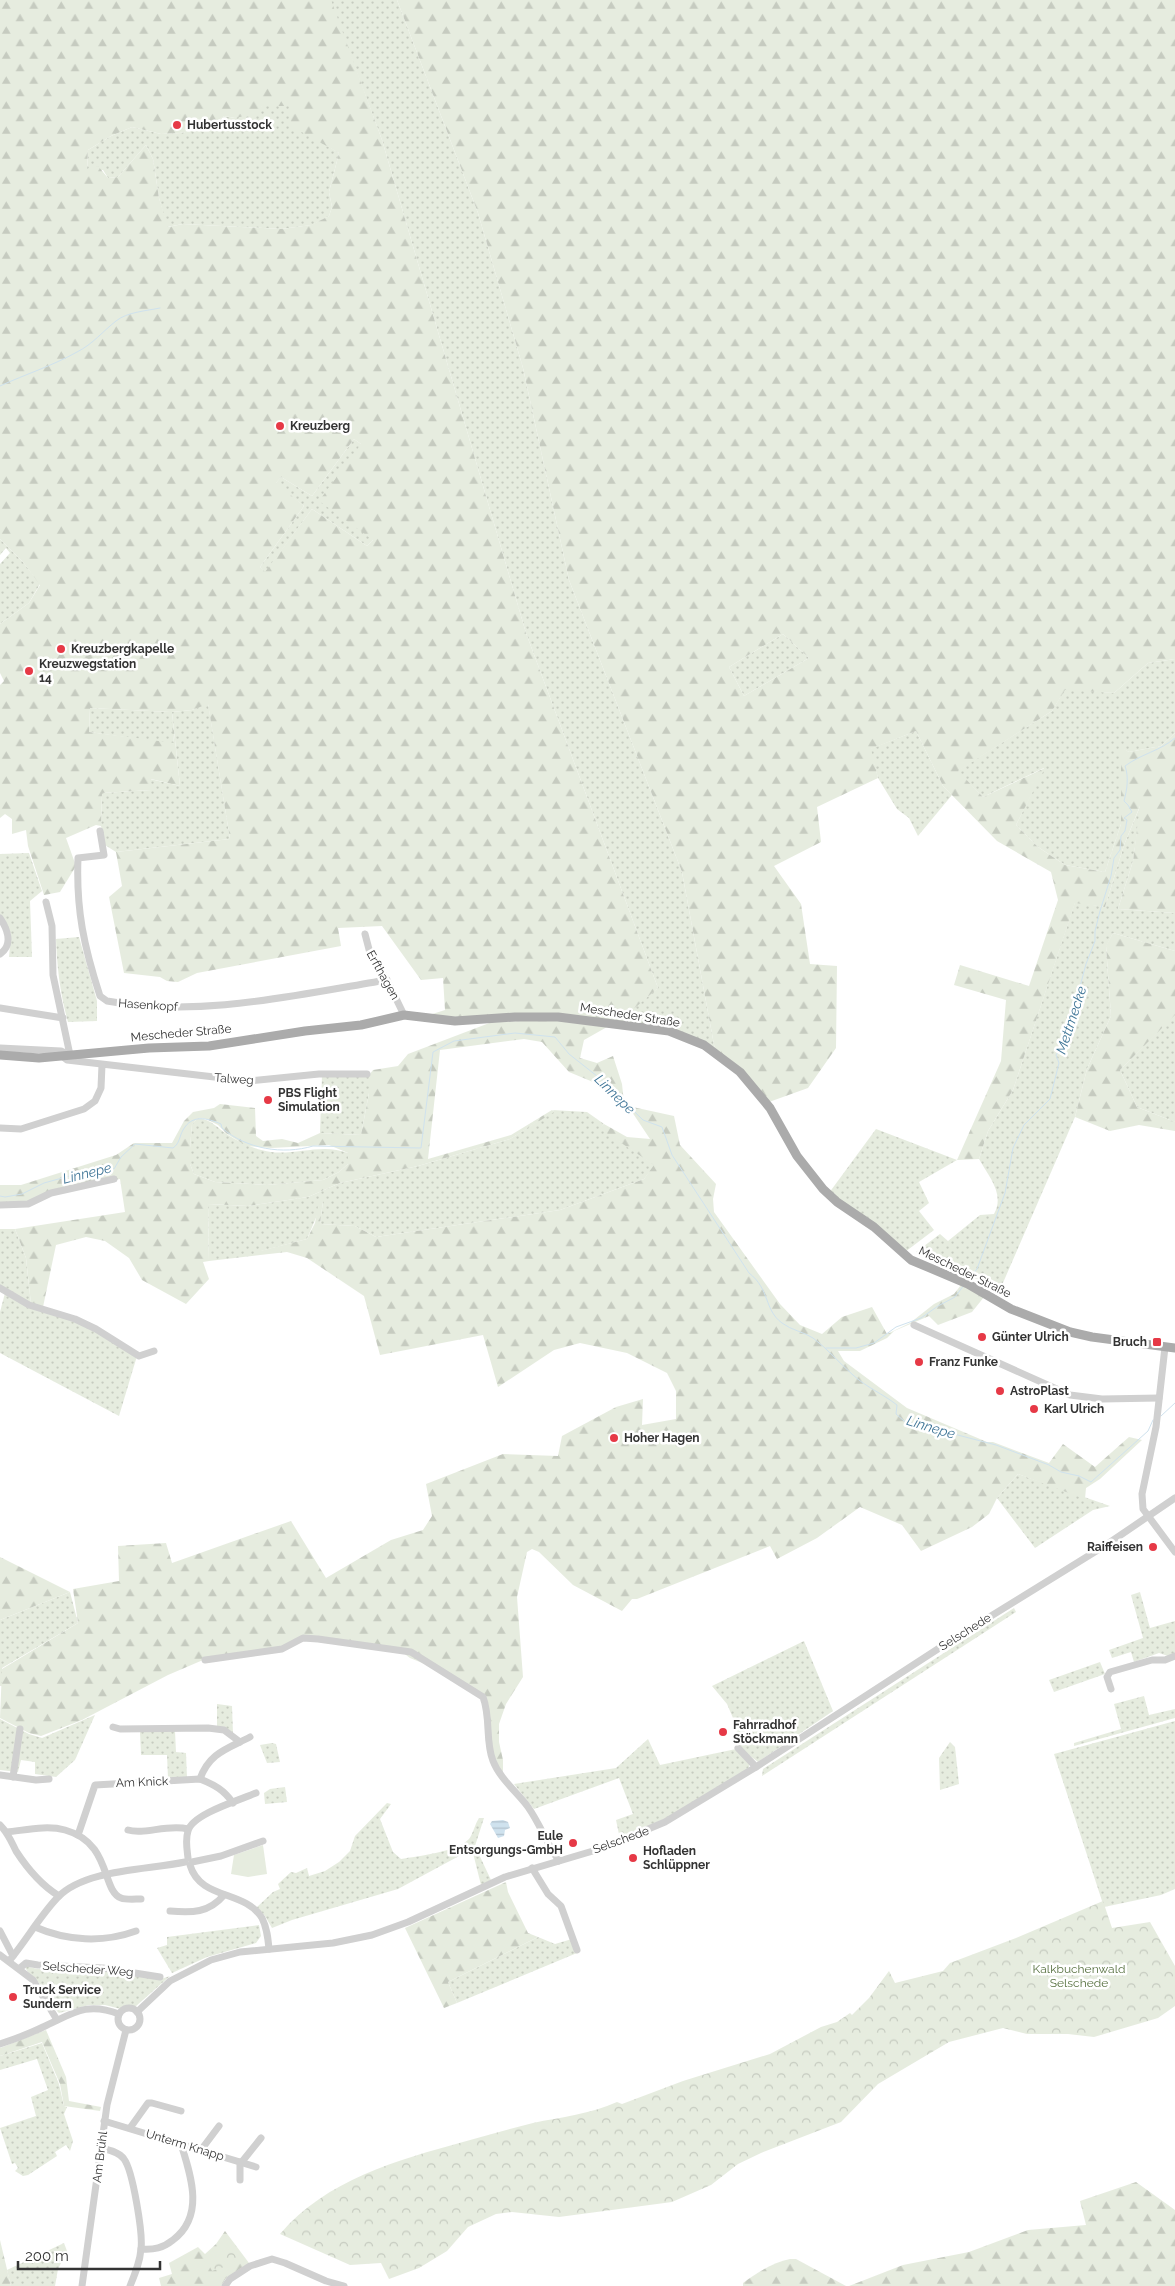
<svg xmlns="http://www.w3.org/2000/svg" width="1175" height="2286" font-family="Raleway,sans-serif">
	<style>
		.grass { fill: url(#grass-dots) }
		.forest { fill: url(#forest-firs); fill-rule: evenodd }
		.park { fill: url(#park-crowns) }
		.pitch { fill: #e6ecdf }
		.water { fill: url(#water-rules) }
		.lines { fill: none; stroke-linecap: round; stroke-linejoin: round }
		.stream { stroke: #cfe2ee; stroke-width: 1 }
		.minor { stroke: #d0d0d0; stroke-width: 7 }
		.major { stroke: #ababab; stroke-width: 9 }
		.poi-dot { fill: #e63946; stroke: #fff; stroke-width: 2 }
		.labels { text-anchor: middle; stroke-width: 5; stroke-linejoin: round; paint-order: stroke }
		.poi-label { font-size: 12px; font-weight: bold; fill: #333; stroke: #fff; text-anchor: start }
		.street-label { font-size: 12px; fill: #333; stroke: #fff }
		.park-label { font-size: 12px; fill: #56703f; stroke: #fff }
		.water-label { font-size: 14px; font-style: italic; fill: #3f7597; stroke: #fff }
	</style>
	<defs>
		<pattern id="grass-dots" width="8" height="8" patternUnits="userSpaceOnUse" patternTransform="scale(1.25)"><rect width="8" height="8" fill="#e6ecdf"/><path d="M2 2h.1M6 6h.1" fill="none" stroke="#c6cbc0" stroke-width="1.8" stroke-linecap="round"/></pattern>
		<pattern id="forest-firs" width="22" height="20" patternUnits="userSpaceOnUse" patternTransform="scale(1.25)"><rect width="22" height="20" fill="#e6ecdf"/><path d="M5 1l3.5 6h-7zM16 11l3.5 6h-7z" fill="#c6cbc0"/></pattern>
		<pattern id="park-crowns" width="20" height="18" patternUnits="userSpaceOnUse" patternTransform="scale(1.25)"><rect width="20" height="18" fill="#e6ecdf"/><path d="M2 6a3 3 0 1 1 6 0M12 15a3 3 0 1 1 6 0" fill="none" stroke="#c6cbc0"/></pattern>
		<pattern id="water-rules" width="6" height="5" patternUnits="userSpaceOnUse" patternTransform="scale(1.25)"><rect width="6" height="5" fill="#cfe2ee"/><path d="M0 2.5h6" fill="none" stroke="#b2c2cd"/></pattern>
	</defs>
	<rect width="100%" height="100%" fill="#fff"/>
	<g class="grass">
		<polygon points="330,0 397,0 478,213 523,368 569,580 682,872 715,1050 704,1042 616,1022 658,988 526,633 382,140"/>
		<polygon points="262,106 290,106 326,145 339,153 329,192 332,207 329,216 312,225 281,229 183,224 167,227 159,198 153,159 146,145 118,177 108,178 103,170 87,170 88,150 111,136 132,127 161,134 180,133 201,129 215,123 224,116 235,118"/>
		<polygon points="354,439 361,444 373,540 367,546 312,509 265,573 260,567 304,506 275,484 281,477 312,496"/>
		<polygon points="0,539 23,562 40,584 29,603 0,624 0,564 10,553 6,548 0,555"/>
		<polygon points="783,634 809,658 744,696 729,667"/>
		<polygon points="1175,659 1175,733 1161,746 1129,752 1121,748 1121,824 1105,872 1065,865 1038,847 1016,825 1044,768 983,797 957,771 1052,711 1065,689 1114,693 1148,663"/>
		<polygon points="208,703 230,839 116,852 105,845 101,826 102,793 151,790 150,779 180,786 172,712 192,710"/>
		<polygon points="90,708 171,712 174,744 89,732"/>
		<polygon points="916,731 943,786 952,795 918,836 909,818 897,809 878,778 870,749"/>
		<path d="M1141 804 1133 861 1118 909 1175 913V951L1113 933 1106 947 1111 1016 1087 1069 1075 1117 999 1292 969 1275 916 1252 940 1234 948 1241 980 1215 994 1214C1005 1194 989 1177 979 1159L988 1131 1013 1090 1075 902 1105 907 1124 845Z"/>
		<polygon points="29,853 42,891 30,901 32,957 9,957 11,934 0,915 0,854"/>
		<path d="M79 937 97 1001V1021L68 1022C60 994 57 967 56 939Z"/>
		<polygon points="1175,1014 1175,1122 1137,1107 1120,1070"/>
		<polygon points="322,1075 369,1075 369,1093 361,1135 320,1133"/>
		<polygon points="552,1110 587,1112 604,1124 600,1128 655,1165 644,1179 560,1210 376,1237 355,1226 320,1224 323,1201 307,1239 261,1251 260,1255 209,1261 208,1204 248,1206 308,1197 340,1183 418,1166 510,1139 554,1111"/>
		<path d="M198 1118C213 1120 217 1128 228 1135 241 1143 256 1150 271 1152 297 1155 323 1143 348 1153V1164L339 1172 323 1180 267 1185 215 1182 194 1174 190 1164V1148L192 1124Z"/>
		<polygon points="876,1129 957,1160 919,1182 929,1203 919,1211 934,1230 905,1252 829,1193"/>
		<polygon points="0,1229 15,1229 26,1258 31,1304 0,1288"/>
		<polygon points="5,1293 85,1324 137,1356 119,1416 0,1353 0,1312"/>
		<polygon points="1018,1474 1110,1506 1093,1510 1035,1548 997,1498"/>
		<polygon points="70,1592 78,1623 2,1668 2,1686 0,1686 0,1620"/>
		<polygon points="1140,1592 1150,1628 1175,1621 1175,1654 1168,1656 1159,1653 1134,1662 1131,1652 1112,1658 1109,1650 1143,1638 1131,1595"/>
		<polygon points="1014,1608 1016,1612 762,1776 763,1769"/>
		<polygon points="804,1641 833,1711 758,1762 741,1749 733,1718 727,1704 712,1686"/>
		<polygon points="1100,1662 1105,1674 1054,1692 1049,1680"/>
		<polygon points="1144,1696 1149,1715 1175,1709 1175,1718 1074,1746 1074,1743 1121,1729 1114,1704"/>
		<polygon points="217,1704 232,1706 233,1734 217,1726"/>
		<polygon points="95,1715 75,1760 56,1777 35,1774 35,1762 21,1760 18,1772 0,1770 0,1719 29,1734 42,1738"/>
		<polygon points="1175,1721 1175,1889 1161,1895 1104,1907 1054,1754"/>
		<polygon points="175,1731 176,1752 186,1753 187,1778 168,1778 167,1755 141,1755 140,1732"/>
		<polygon points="648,1739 660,1765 736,1749 750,1763 748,1770 675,1814 620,1839 616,1820 633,1814 619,1778 534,1809 514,1784 616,1768"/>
		<polygon points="950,1742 955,1747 959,1784 940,1790 939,1758"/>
		<polygon points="272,1743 276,1744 280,1762 267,1763 260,1745"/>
		<polygon points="285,1787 287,1802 265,1804 264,1793 270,1789"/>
		<path d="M387 1803 391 1804 380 1819 393 1852 401 1859C418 1856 457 1852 469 1839 473 1834 475 1824 479 1818H484L475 1846 491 1880 481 1885 472 1849 398 1889 292 1920 272 1928 265 1916 256 1908 273 1892 280 1889 278 1884 291 1872 296 1873 307 1868 309 1876 325 1871 339 1862 350 1851 355 1836Z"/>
		<polygon points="259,1925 261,1936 256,1943 207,1957 172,1973 157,1948 167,1945 167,1937"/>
		<polygon points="538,1937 555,1944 572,1939 577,1953 457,2003 448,1982"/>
		<path d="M25 1966 38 1969 96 1970 161 1979 170 1976 135 2007 121 2009 105 2005H89L59 2013C48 2004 45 1989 35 1978 31 1974 26 1972 25 1966Z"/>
		<polygon points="42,2043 59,2084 64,2106 67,2107 64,2114 73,2141 70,2151 66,2145 55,2152 57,2156 28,2175 23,2176 15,2171 18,2168 15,2163 12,2164 0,2128 36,2116 31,2097 48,2090 37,2059 0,2070 0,2056"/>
		<polygon points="64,2243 67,2251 58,2269 55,2286 11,2286 7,2270"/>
	</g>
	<g class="forest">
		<path d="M0 0H331L382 140 526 633 658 988 623 1018 616 1022 426 1016 445 1010 443 978 421 980 382 926 338 928 341 946 197 973 178 982 167 981 160 977 124 973 109 897 122 886 116 852 230 839 208 704 192 710 172 712 180 786 151 779V790L102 793 101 826 96 825 66 838 76 866 60 892 44 895 28 846 26 830 12 834V819L5 814 0 818V685L4 681 0 673V624L29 603 40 585 23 562 0 539ZM262 106H290L291 126 339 153 329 192 332 207 329 216 311 225 281 229 183 224 168 227 159 198 153 159 146 145 118 177 108 178 98 166 87 169 88 150 111 136 132 127 161 134 180 133 201 129 215 123 224 116 235 118 258 113ZM354 439 361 444 319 501 373 540 367 546 312 509 265 572 260 567 304 506 276 483 281 477 312 496ZM90 708 170 712 174 743 89 732Z"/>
		<path d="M397 0H1175V659L1148 663 1114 693 1065 690 1052 711 958 771 983 797 1045 768 1016 825 1038 847 1065 865 1105 872 1121 824V747L1129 752 1161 746 1175 733V913L1118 909 1133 861 1140 806 1124 845 1105 907 1075 903 1013 1090 988 1131 979 1159 957 1160 1001 1061 1006 1000 954 985 960 965 1029 986 1058 900 1051 872 997 841 943 786 916 731 871 749 878 778 817 807 821 842 774 866 801 904 810 964 837 966 836 1048 808 1088 769 1102 715 1050 682 872 569 580 523 368 478 213ZM783 634 809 658 744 696 729 667Z"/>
		<polygon points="1113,933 1175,951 1175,1015 1120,1070 1137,1107 1175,1122 1175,1131 1139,1125 1110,1131 1075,1117 1087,1069 1111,1016 1106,946"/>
		<path d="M550 1020 607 1027 584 1040 580 1058 597 1063 613 1056 622 1084 624 1103 593 1082 569 1072 542 1042 524 1039 440 1050 428 1159 511 1135 552 1110 554 1112 510 1139 418 1166 340 1183 308 1197 248 1206 208 1204 209 1261 203 1262 209 1279 186 1304 142 1280 129 1258 105 1241 86 1237 56 1245 43 1307 31 1304 26 1258 15 1229 125 1212 120 1179 51 1191 28 1202H0V1185H21L116 1155 134 1143H172L184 1121 193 1112 214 1108 220 1104 255 1108 256 1136 263 1141 282 1139 298 1143 320 1133 361 1135 369 1093V1075L373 1070 398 1066 408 1054 492 1022ZM198 1118 206 1119 218 1125 227 1134 247 1146 271 1148 329 1145 348 1153V1164L339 1172 323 1180 267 1185 215 1182 194 1174 190 1164V1148L192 1124Z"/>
		<polygon points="628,1106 674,1116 680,1145 716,1184 713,1199 714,1212 780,1304 800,1325 822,1334 842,1317 872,1307 887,1334 910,1323 934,1304 954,1294 961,1285 984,1297 972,1312 938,1325 929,1316 894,1331 887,1338 860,1351 838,1351 844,1361 907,1408 987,1442 993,1442 1049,1463 1063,1444 1095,1467 1129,1437 1142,1440 1100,1479 1086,1488 1085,1499 1018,1474 997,1498 989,1514 972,1527 921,1551 902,1525 860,1507 817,1538 777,1559 770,1546 637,1599 632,1599 622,1611 573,1585 539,1552 532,1549 527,1552 517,1597 523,1677 506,1704 499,1724 499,1742 503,1760 503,1774 492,1755 485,1697 432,1667 410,1658 402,1652 318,1637 282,1647 203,1660 168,1675 82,1720 41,1736 29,1733 0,1718 2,1669 78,1623 73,1589 119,1581 118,1546 166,1543 172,1563 291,1521 326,1578 391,1540 423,1530 432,1516 426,1484 503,1454 558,1456 562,1436 616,1407 643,1399 642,1425 676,1419 676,1391 667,1373 627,1353 580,1343 554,1350 498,1387 483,1335 380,1355 364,1296 307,1258 287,1252 260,1255 260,1251 307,1239 315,1223 319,1200 323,1201 320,1224 355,1226 376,1237 560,1210 644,1179 654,1165 599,1128 604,1124 627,1137 650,1139"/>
		<polygon points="0,1557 70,1592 0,1620"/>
		<polygon points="506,1882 508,1892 528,1933 538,1937 448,1982 457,2003 444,2008 405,1928"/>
		<polygon points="46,2030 66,2077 69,2101 101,2107 100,2111 64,2106 60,2084 42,2042 0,2056 0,2048"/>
		<polygon points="1136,2182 1175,2210 1175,2286 849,2286 903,2265 969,2252 1028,2230 1086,2225 1080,2201"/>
		<polygon points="225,2231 249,2263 226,2278 221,2286 161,2286 159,2278 172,2274 169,2263 198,2247 205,2254 216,2244"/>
		<polygon points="0,2240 11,2286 0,2286"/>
		<path d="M790 2259H796L846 2286H743V2283C756 2273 774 2262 790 2259Z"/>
	</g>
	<g class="park">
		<path d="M1103 1901 1112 1928 1150 1922 1175 1966V2006L1158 2018 1094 2037 1068 2034H1027L1003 2028 949 2042 878 2084 841 2122 761 2153 738 2164 711 2185 672 2202 559 2217 512 2212 496 2214 468 2227 447 2251 419 2268 389 2279 381 2263 350 2265 280 2234C326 2180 397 2160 463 2142 486 2136 509 2129 533 2123 561 2117 591 2114 617 2102L622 2104 683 2081 770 2054 821 2027 837 2022 850 2013 852 2015 869 1998 889 1971 895 1983 943 1971 950 1963 1016 1938Z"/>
		<polygon points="230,2246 239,2262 212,2271 208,2263"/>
	</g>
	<polygon class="pitch" points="263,1845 267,1874 248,1877 231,1874 234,1855"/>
	<polygon class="water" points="503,1820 508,1822 510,1828 505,1830 504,1836 498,1838 490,1824 492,1821"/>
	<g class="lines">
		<g class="stream">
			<path d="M0 386C26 374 52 366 77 352 93 344 103 331 116 321 127 312 146 311 160 308"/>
			<path d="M0 1196 5 1197 22 1194 44 1183 73 1175 114 1169 121 1157 135 1144 173 1148C180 1143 179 1137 183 1130 192 1114 207 1118 221 1124L222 1128C246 1149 283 1155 313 1146L421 1148 433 1052 454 1041 515 1033 555 1037 569 1054 602 1080 643 1120 662 1127 672 1155 749 1273C770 1289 764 1310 782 1323 791 1330 804 1332 813 1338 828 1349 839 1363 853 1375 866 1387 883 1394 897 1405L896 1414 904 1421 996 1445 1049 1465 1061 1472 1079 1476 1091 1482 1148 1431 1153 1420"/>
			<path d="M968 1280 977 1269 1005 1193 1013 1148 1024 1125 1050 1099 1059 1063 1056 1055 1066 1039 1086 964 1095 941V931L1100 911 1111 876 1114 858 1120 850 1121 836 1125 831 1127 820 1124 818 1132 812 1128 805 1124 801C1127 790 1129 777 1125 766 1141 754 1160 751 1175 738"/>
			<polyline points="826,1348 856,1348 874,1343 896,1327 921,1318 938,1306 955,1297 964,1285"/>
			<polyline points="1161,1416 1175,1403"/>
		</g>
		<g class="minor">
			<path d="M100 831 104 855 78 858C76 910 84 947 100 996L107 1001C200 1018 295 995 387 980"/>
			<polyline points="46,902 52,926 53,975 70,1055"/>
			<path d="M0 918C8 930 13 945 0 954"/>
			<polyline points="365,934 371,957 387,980 404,1015"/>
			<polyline points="0,1008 63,1018"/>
			<polyline points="0,1048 61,1051 67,1054"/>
			<polyline points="62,1056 67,1060 249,1081 319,1074 367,1074"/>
			<polyline points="0,1128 21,1129 84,1109 95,1101 101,1088 102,1065"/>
			<polyline points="0,1205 28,1204 51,1193 114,1179"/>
			<polyline points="0,1288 29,1305 75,1319 96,1329 139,1356 154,1351"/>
			<polyline points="914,1325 1070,1395 1102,1399 1159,1398"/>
			<polyline points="1165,1347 1156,1427 1142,1494 1143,1509 1175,1552"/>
			<path d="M205 1660 282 1649 303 1638 318 1639 411 1652 483 1697C491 1718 485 1741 493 1761 500 1779 517 1792 528 1807 540 1824 547 1844 559 1861"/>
			<polyline points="1111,1689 1107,1677 1110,1672 1152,1660 1165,1660 1175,1656"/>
			<polyline points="113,1727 120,1729 208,1728 224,1730 240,1742"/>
			<polyline points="738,1748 756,1767"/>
			<polyline points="0,1775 36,1780 49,1779"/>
			<polyline points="13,1777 20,1729"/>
			<path d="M200 1779C209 1753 227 1749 250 1737"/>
			<path d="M0 1825C8 1833 11 1841 16 1851 27 1868 41 1885 59 1896"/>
			<path d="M128 1830C144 1835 167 1824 188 1829"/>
			<path d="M7 1832C26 1830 47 1825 65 1830 112 1843 101 1890 121 1898 126 1900 135 1899 141 1899"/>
			<path d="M78 1835 95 1785 200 1779C215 1785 224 1790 233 1803"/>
			<path d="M188 1858C187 1849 185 1840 188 1831 192 1814 240 1800 256 1793"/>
			<polyline points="192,1862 221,1856 263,1841"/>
			<path d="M190 1865C200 1900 245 1890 262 1918 267 1928 268 1938 269 1949"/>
			<polyline points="532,1868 548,1894 561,1906 577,1950"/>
			<path d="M170 1911C192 1913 209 1913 224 1895"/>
			<path d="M35 1927C67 1941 103 1943 136 1931"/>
			<polyline points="0,1931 13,1956"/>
			<polyline points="0,1955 33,1980 57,2020"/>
			<path d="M9 1961C26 1941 39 1917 58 1897 85 1869 148 1870 185 1862"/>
			<polyline points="20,1968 26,1963 38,1965 103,1968 160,1977"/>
			<circle cx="129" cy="2019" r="11"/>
			<polyline points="137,2012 170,1981 211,1960 240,1952 333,1943 372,1935 408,1922 505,1877 603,1848 665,1822 756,1767 944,1645 1106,1545 1175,1498"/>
			<path d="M0 2044C15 2039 29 2034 43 2027 72 2014 86 2001 119 2014"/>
			<polyline points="104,2121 256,2167"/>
			<polyline points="130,2128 148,2103 152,2103 181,2111"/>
			<path d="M101 2148C109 2150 119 2152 124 2159 133 2171 143 2234 141 2249 140 2262 135 2274 130 2286"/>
			<polyline points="201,2150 219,2126"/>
			<polyline points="241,2163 261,2138"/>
			<polyline points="240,2180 240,2162"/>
			<path d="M141 2249C154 2250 163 2248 173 2240 205 2216 191 2176 181 2144"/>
			<polyline points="82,2286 107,2105 126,2030"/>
			<polyline points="225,2286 230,2279 250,2266 272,2259 285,2263 326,2281 344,2286"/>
		</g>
		<polyline class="major" points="0,1055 39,1058 149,1048 209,1046 305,1031 361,1025 404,1015 455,1021 515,1017 558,1017 669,1031 704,1045 740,1072 770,1108 797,1156 823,1189 837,1202 874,1227 911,1260 968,1284 1011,1309 1070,1332 1092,1337 1175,1348"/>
	</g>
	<g class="poi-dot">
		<circle cx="177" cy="125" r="5"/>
		<circle cx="280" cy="426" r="5"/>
		<circle cx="61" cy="649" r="5"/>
		<circle cx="29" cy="671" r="5"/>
		<circle cx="268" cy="1100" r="5"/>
		<circle cx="982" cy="1337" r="5"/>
		<rect x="1152" y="1337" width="10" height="10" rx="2.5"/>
		<circle cx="919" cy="1362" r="5"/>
		<circle cx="1000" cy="1391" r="5"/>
		<circle cx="1034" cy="1409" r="5"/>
		<circle cx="614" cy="1438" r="5"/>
		<circle cx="1153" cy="1547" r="5"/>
		<circle cx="723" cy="1732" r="5"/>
		<circle cx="573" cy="1843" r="5"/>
		<circle cx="633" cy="1858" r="5"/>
		<circle cx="13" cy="1997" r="5"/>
	</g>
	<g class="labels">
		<g class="poi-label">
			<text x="187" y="129">Hubertusstock</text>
			<text x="290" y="430">Kreuzberg</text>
			<text x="71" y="653">Kreuzbergkapelle</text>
			<text x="39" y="668">Kreuzwegstation<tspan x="39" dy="14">14</tspan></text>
			<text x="278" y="1097">PBS Flight<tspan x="278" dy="14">Simulation</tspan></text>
			<text x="992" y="1341">Günter Ulrich</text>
			<text x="1147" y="1346" text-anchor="end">Bruch</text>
			<text x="929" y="1366">Franz Funke</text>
			<text x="1010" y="1395">AstroPlast</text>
			<text x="1044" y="1413">Karl Ulrich</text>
			<text x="624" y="1442">Hoher Hagen</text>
			<text x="1143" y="1551" text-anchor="end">Raiffeisen</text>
			<text x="733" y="1729">Fahrradhof<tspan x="733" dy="14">Stöckmann</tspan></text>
			<text x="563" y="1840" text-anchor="end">Eule<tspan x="563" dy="14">Entsorgungs-GmbH</tspan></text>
			<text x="643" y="1855">Hofladen<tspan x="643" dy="14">Schlüppner</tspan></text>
			<text x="23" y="1994">Truck Service<tspan x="23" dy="14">Sundern</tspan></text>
		</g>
		<g class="street-label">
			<text transform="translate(383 975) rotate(61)" y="4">Erfthagen</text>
			<text transform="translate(148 1005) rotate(4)" y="4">Hasenkopf</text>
			<text transform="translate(630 1015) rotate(9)" y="4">Mescheder Straße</text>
			<text transform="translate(181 1033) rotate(-5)" y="4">Mescheder Straße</text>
			<text transform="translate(234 1079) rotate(4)" y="4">Talweg</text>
			<text transform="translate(965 1272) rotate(26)" y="4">Mescheder Straße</text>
			<text transform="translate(965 1632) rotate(-32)" y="4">Selschede</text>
			<text transform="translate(142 1782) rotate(-2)" y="4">Am Knick</text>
			<text transform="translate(621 1840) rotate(-20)" y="4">Selschede</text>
			<text transform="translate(88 1969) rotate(4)" y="4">Selscheder Weg</text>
			<text transform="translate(185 2145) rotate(17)" y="4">Unterm Knapp</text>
			<text transform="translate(100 2157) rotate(-83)" y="4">Am Brühl</text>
		</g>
		<g class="park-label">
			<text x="1079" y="1973">Kalkbuchenwald<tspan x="1079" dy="14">Selschede</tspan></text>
		</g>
		<g class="water-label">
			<text transform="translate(1071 1020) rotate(-72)" y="5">Mettmecke</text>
			<text transform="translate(615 1094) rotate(44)" y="5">Linnepe</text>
			<text transform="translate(87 1173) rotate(-14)" y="5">Linnepe</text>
			<text transform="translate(931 1427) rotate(17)" y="5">Linnepe</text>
		</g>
	</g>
	<path d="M18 2261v8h142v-8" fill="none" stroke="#333333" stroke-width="2.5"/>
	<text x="25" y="2261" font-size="15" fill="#333333" stroke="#ffffff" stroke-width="4" paint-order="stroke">200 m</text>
</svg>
